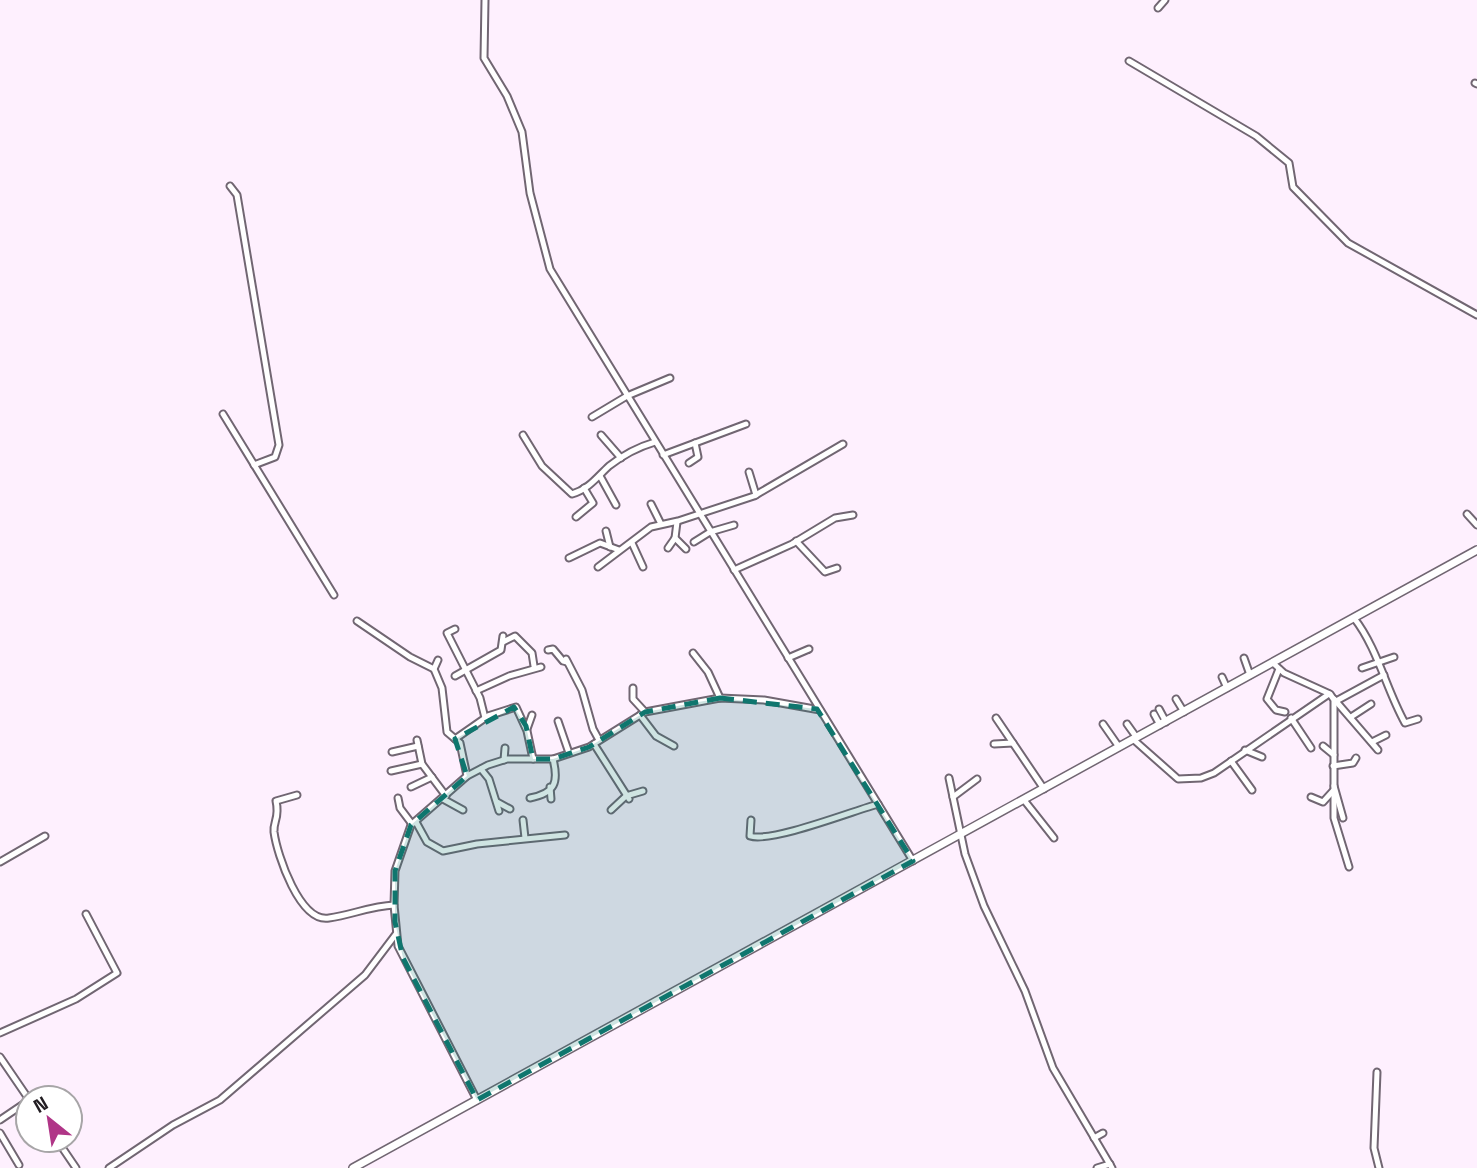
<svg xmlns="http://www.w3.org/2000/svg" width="1477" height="1168" font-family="'Space Grotesk',sans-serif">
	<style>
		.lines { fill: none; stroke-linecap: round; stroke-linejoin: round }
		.minor-casing { stroke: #716672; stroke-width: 9 }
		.tertiary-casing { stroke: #716672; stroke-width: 10 }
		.minor { stroke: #fff; stroke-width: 5 }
		.tertiary { stroke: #fff; stroke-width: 7 }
		.marked { fill: #0f766e; fill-opacity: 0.2; stroke: #0f766e; stroke-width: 5; stroke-dasharray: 14 9; stroke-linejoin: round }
	</style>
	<rect width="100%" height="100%" fill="#fef0fe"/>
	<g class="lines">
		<g class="minor-casing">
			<g id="minor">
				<polyline points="485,0 484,58 507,96 522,132 530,193 550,269 913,861"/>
				<polyline points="1158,8 1165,0"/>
				<polyline points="1129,61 1256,136 1289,163 1293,187 1348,243 1477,315"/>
				<polyline points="1475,83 1477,84"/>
				<polyline points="230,186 237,195 279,445 275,457 254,465"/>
				<polyline points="223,414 334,595"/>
				<polyline points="592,417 627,396 670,378"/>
				<path d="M523 435 542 466 572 494C589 489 597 477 609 466 623 455 638 447 655 442"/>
				<polyline points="601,435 621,458"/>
				<polyline points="663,455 746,424"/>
				<polyline points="689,463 698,457 695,443"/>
				<polyline points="749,472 756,495"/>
				<polyline points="600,476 616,505"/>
				<polyline points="651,504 661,524"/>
				<polyline points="1467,514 1477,525"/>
				<polyline points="576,517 593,503 584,488"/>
				<polyline points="677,522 675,538 686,549"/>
				<polyline points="606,531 610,547"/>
				<polyline points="796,541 825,572 837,568"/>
				<polyline points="694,542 710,532 734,525"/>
				<polyline points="632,543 643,567"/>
				<polyline points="668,548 675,538"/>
				<polyline points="569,558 600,543 619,550"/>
				<polyline points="598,567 651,527 678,521 754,496 843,444"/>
				<polyline points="734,570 792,544 835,518 853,515"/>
				<path d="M1354 618C1378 649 1386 689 1405 723L1418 719"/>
				<polyline points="357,621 410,657 434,669"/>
				<polyline points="455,629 447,633 480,698 485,718"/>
				<polyline points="503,642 515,636 532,653 534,666"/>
				<polyline points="548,650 553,649 563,661 567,662"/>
				<polyline points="693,653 708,672 720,698"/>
				<polyline points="788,658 809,649"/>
				<polyline points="1244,658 1250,675"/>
				<polyline points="566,659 582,690 593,729 599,740"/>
				<polyline points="438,660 434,669 442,688 447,732 460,743 467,776"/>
				<polyline points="1273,663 1284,673 1330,694 1334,700 1334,818 1349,867"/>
				<polyline points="1362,668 1394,657"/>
				<polyline points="1279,669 1267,699 1276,710 1285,712"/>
				<polyline points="455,676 501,650 503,636"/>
				<polyline points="1222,677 1227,688"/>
				<polyline points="633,688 633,699 645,712"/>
				<polyline points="476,691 509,676 541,667"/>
				<polyline points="1176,699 1184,712"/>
				<polyline points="1334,699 1378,750"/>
				<polyline points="1338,700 1384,675"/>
				<polyline points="1159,709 1166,722"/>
				<polyline points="1154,714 1160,725"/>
				<polyline points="640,715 656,736 674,746"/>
				<polyline points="1351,717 1371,704"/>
				<polyline points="996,718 1044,789"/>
				<polyline points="1291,718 1311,748"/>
				<polyline points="558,721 569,753"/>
				<polyline points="1103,724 1119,747"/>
				<polyline points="1127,724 1137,738"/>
				<polyline points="527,729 532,715"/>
				<polyline points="455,739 488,716 516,707 527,731 533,759"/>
				<polyline points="417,740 422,764 446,796"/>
				<polyline points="1134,740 1178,779 1201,778 1214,773 1329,694"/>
				<polyline points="1372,742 1386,735"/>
				<polyline points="594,744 629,799"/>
				<polyline points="994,744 1013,743"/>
				<polyline points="1323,746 1334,755"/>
				<polyline points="1245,750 1262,757"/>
				<polyline points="392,752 418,746"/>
				<polyline points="504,760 505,748"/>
				<polyline points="1231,761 1252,790"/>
				<polyline points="1333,766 1353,763 1356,758"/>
				<polyline points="481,769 489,779 499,811"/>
				<polyline points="391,771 422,764"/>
				<polyline points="949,778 965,854 984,906 1025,991 1053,1068 1112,1168"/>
				<polyline points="1334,786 1343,818"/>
				<polyline points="411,787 432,777"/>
				<polyline points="550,787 551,799"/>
				<path d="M297 795 276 801C280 818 273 821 274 832 277 855 300 923 329 918 351 915 371 906 394 905"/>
				<polyline points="953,797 977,779"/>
				<polyline points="1311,797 1323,802 1333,791"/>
				<polyline points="398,798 400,808 412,824"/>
				<path d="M530 798C555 793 559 783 553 759"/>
				<polyline points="443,799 463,810"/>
				<polyline points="1024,800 1054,838"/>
				<polyline points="497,802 510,809"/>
				<polyline points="611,810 626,796 643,791"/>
				<polyline points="523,820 525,838"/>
				<path d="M751 820 750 836C771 843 853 811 878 804"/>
				<polyline points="416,822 427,842 443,851 477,844 565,835"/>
				<polyline points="0,862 45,836"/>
				<polyline points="0,1033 76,999 117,973 86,914"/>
				<polyline points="0,1057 28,1098"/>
				<polyline points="1377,1072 1374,1148 1379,1168"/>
				<polyline points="477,1100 398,946 394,905 395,871 411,825 467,776 488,765 507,759 553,759 589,747 645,712 720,698 764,700 820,710"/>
				<polyline points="0,1120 28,1101"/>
				<polyline points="0,1133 19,1165"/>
				<polyline points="1094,1138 1103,1133"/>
				<polyline points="57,1140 76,1168"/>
				<polyline points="109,1168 173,1125 220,1100 365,975 396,934"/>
				<polyline points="1097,1168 1110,1164"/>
			</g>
		</g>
		<g class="tertiary-casing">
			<polyline id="tertiary" points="353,1168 1477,550"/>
		</g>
		<use href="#minor" class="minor"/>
		<use href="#tertiary" class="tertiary"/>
	</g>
	<path class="marked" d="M720 698 817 709 913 861 477 1100 403 958 395 922V871L411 825 467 776 455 739 514 707 526 726 533 759H553L589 747 645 712Z"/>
	<g transform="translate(49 1119) rotate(330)"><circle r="33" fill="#ffffff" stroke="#a7a5a7" stroke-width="2"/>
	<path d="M0-5L12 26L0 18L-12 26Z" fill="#b03587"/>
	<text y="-10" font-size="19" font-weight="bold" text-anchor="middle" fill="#221d22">N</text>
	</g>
</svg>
